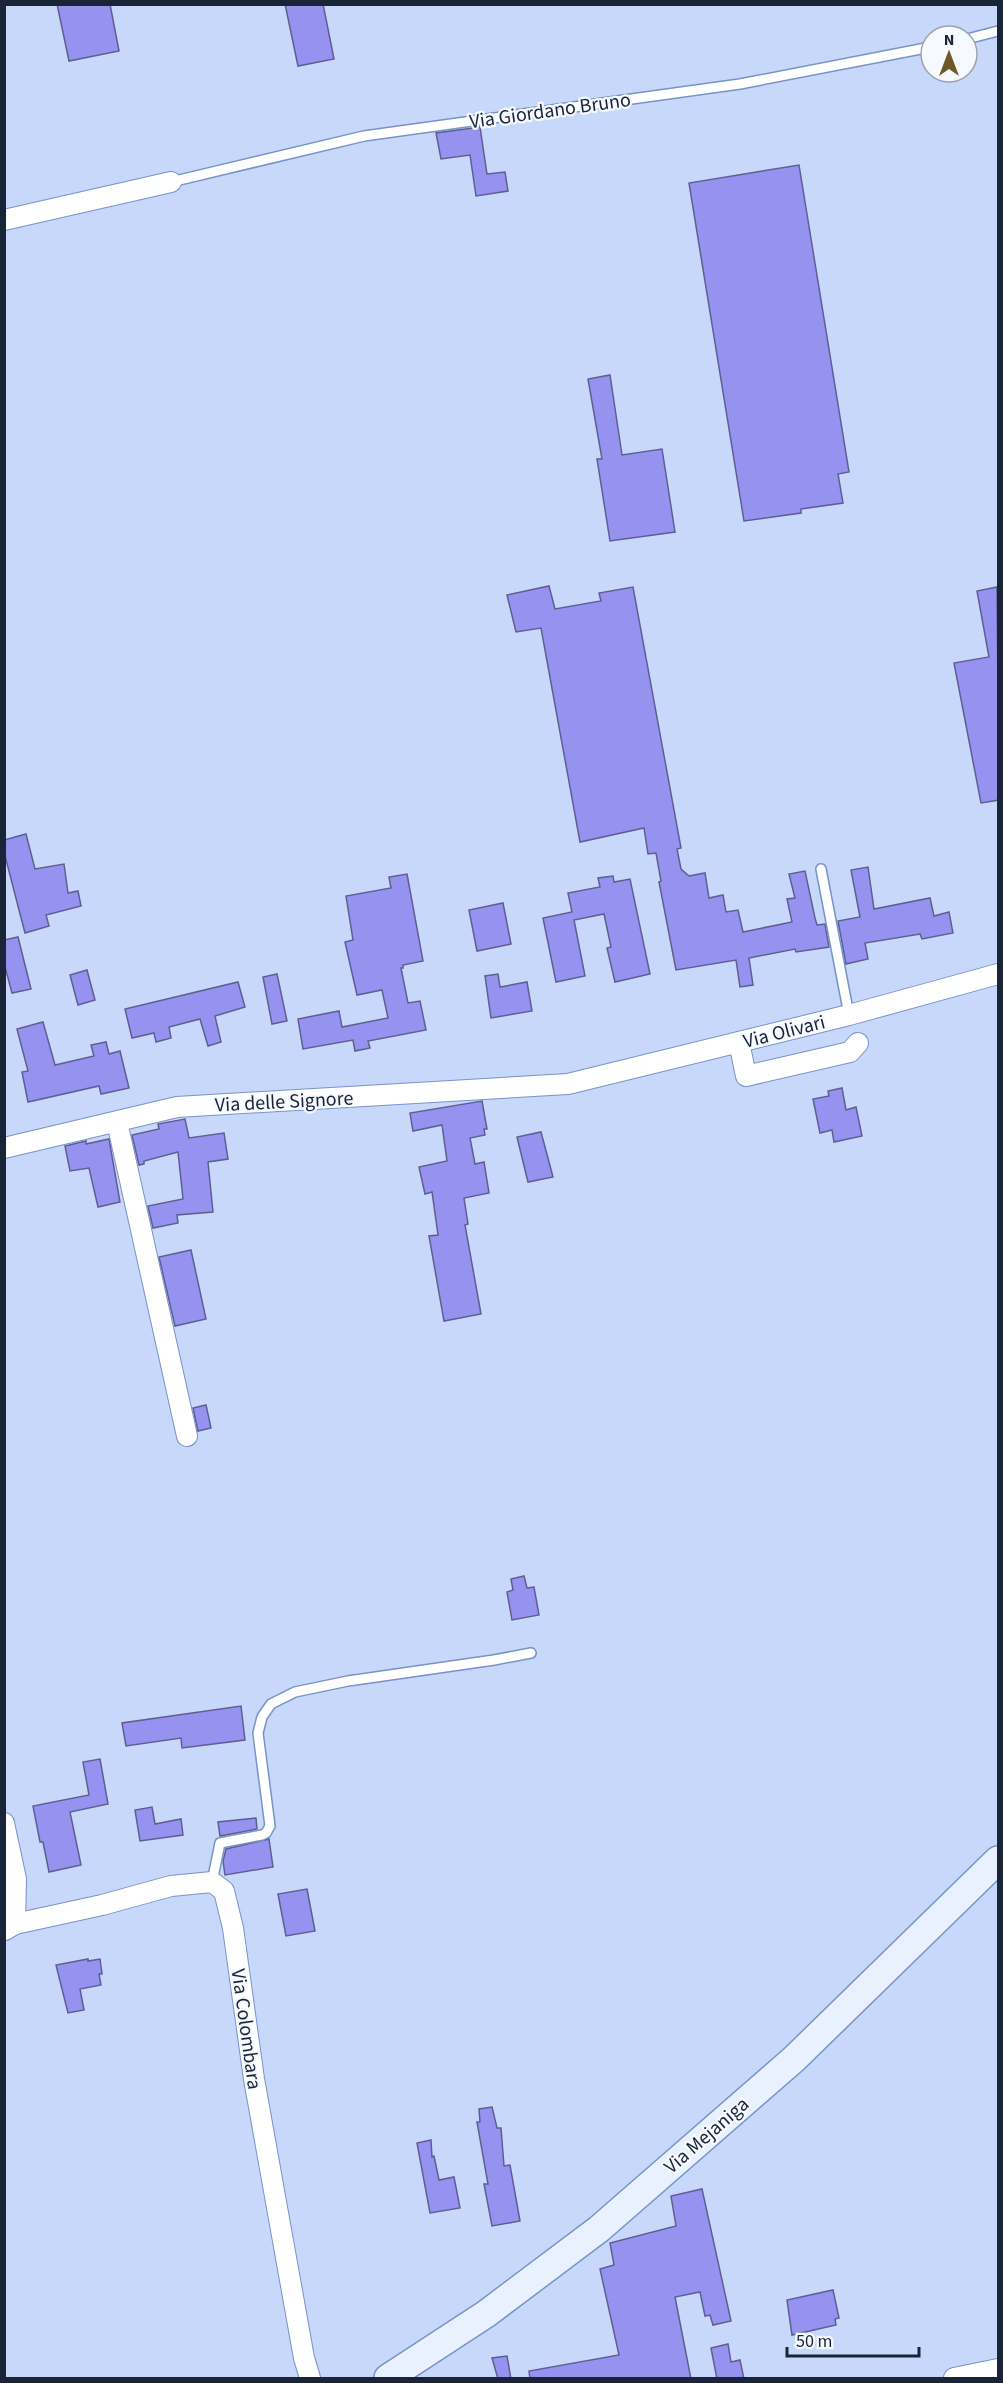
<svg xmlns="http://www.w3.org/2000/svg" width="1003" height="2383" font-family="'Source Sans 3',sans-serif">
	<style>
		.building { fill: #9592f0; stroke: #5f5e93; stroke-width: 1.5 }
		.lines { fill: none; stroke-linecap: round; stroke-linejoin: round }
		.lane-casing { stroke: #7893c7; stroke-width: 12 }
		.street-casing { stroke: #7893c7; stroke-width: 22 }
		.secondary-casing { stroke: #7893c7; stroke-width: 30 }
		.lane { stroke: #fff; stroke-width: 9 }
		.street { stroke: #fff; stroke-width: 20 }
		.secondary { stroke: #e9f0fe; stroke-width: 27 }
		.labels { text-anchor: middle; stroke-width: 4.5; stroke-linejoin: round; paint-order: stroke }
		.street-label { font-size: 20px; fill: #1a2439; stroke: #f6f9fe }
	</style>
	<rect width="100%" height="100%" fill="#c7d8fa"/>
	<g class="building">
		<polygon points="57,4 110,4 119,51 69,61"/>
		<polygon points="285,4 323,4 334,59 298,66"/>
		<polygon points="480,127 487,174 505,172 508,191 476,196 470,155 441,159 436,133"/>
		<polygon points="799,165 849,472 838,474 843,503 801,509 801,513 744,521 689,183"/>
		<polygon points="610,375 622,455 662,449 675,532 610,541 597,459 602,459 588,379"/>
		<polygon points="549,586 555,609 601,601 599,593 633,587 681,848 677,849 681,869 689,876 705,873 709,898 723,895 726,912 738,910 743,932 792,922 787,899 795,898 789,874 805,871 815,918 817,925 825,924 829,947 796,952 795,949 749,958 753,985 740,987 736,960 676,970 659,882 661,881 656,853 648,854 644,828 580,842 541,628 516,632 507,595"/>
		<polygon points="997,587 999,800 981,803 954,663 989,657 977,591"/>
		<polygon points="26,834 35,869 64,864 68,893 78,891 81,906 46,915 49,926 25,933 4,852 4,840"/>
		<polygon points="868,867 874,909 930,898 934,916 949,912 953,933 922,939 920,934 865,943 868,959 846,964 838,921 860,917 851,870"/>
		<polygon points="407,874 423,961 403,965 403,968 401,968 408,1003 420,1001 426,1030 368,1041 370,1048 355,1051 353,1040 303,1049 298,1019 339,1011 342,1027 388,1018 382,990 357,995 345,942 353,940 346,896 391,888 389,877"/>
		<polygon points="613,876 614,882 630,879 650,974 615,982 607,948 611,947 604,914 574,920 585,976 556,982 543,918 572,912 568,893 600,887 598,878"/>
		<polygon points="503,903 511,944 477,951 469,910"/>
		<polygon points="18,937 31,989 12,993 4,963 4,940"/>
		<polygon points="87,970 95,1000 78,1005 70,975"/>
		<polygon points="277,974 287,1021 272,1024 263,977"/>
		<polygon points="498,974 500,987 527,982 532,1011 491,1018 485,976"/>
		<polygon points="238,982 245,1007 215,1016 221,1042 208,1046 200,1019 169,1027 171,1038 156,1042 154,1033 132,1038 125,1009"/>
		<polygon points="43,1022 55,1065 94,1056 91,1045 106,1042 109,1054 120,1051 129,1088 101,1094 99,1086 28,1102 22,1072 28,1071 17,1029"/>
		<polygon points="842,1088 846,1110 856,1107 862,1136 834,1142 832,1130 820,1133 813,1099 829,1096 828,1091"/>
		<polygon points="482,1101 487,1129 484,1129 485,1135 470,1138 475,1164 484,1162 489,1193 464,1198 468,1224 465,1225 481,1314 444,1321 429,1236 438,1235 432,1192 425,1194 419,1167 447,1161 442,1125 413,1131 410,1113"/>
		<polygon points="185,1119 189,1138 224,1133 228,1159 208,1162 213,1212 177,1215 178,1223 153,1228 148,1206 183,1199 178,1152 144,1161 144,1164 139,1165 132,1135 159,1129 158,1124"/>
		<polygon points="541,1132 553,1177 528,1182 517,1137"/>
		<polygon points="109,1139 120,1202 98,1207 89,1168 70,1171 65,1146 86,1141 86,1144"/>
		<polygon points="191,1250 206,1319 175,1326 159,1257"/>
		<polygon points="206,1405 211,1428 198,1431 193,1408"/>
		<polygon points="524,1576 527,1588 534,1587 539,1615 512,1620 507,1592 513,1590 511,1579"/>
		<polygon points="241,1706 245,1740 182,1748 181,1738 126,1746 122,1723"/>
		<polygon points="100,1759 108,1804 70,1812 81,1865 49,1872 43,1842 40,1842 33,1806 89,1795 83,1762"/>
		<polygon points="152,1807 155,1824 181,1819 183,1835 140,1841 135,1810"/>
		<polygon points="256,1818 257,1829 220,1836 218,1822"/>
		<polygon points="269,1839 273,1867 225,1875 223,1861 226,1849"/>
		<polygon points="307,1889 315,1931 286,1936 278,1894"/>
		<polygon points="88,1959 88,1961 100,1959 102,1974 99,1974 101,1985 80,1989 84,2010 68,2013 56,1965"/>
		<polygon points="492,2107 497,2128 501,2128 504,2166 510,2165 520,2221 492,2226 484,2184 488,2184 477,2122 480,2122 479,2109"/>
		<polygon points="431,2140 432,2157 434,2156 439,2180 454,2177 460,2208 430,2213 417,2143"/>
		<polygon points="702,2189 731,2321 713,2325 710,2315 705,2316 700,2292 675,2297 691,2379 530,2379 529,2371 619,2355 600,2269 614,2265 610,2243 676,2226 671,2196"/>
		<polygon points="833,2290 839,2318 835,2319 836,2325 792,2335 787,2300"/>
		<polygon points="728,2344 731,2362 740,2360 744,2379 717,2379 711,2348"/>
		<polygon points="507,2356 511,2379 498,2379 492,2358"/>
	</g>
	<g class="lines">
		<g class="lane-casing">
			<g id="lane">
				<polyline points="967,39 998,31"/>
				<polyline points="171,182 364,136 740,84 931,47"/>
				<polyline points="821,869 849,1015"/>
				<polyline points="212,1882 220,1843 262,1835 266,1833 270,1826 258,1733 262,1717 271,1704 295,1692 348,1681 494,1660 531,1653"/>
			</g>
		</g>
		<g class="street-casing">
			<g id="street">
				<polyline points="4,220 171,182"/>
				<polyline points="739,1042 746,1076 850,1052 858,1043"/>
				<polyline points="117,1122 187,1436"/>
				<polyline points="4,1148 177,1107 568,1084 849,1015 998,974"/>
				<polyline points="4,1823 16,1879 15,1924 5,1930"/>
				<polyline points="15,1924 102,1905 171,1886 212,1882 224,1891 233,1928 254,2079 304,2358 310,2378"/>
				<polyline points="954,2378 998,2369"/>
			</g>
		</g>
		<g class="secondary-casing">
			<polyline id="secondary" points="388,2378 486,2314 599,2229 794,2059 998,1860"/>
		</g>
		<use href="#lane" class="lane"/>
		<use href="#street" class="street"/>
		<use href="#secondary" class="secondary"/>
	</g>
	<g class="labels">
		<g class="street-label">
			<text transform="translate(550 110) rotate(-8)" y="7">Via Giordano Bruno</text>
			<text transform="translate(784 1031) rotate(-14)" y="7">Via Olivari</text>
			<text transform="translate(284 1101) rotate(-3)" y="7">Via delle Signore</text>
			<text transform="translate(247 2029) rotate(82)" y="7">Via Colombara</text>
			<text transform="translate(706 2135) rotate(-41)" y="7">Via Mejaniga</text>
		</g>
	</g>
	<rect width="1003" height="2383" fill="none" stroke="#1a2439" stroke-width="12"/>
	<g transform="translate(949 54)"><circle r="28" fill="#f6f9fe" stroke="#9ea4af" stroke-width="1.5"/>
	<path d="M0-4.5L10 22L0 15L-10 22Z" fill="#6f5828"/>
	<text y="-9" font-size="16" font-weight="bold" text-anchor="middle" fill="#1a2439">N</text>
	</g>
	<path d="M787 2347v9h132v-9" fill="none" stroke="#1a2439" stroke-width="3"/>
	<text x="796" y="2347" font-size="18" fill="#1a2439" stroke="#f6f9fe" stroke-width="4.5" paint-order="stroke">50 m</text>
</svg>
